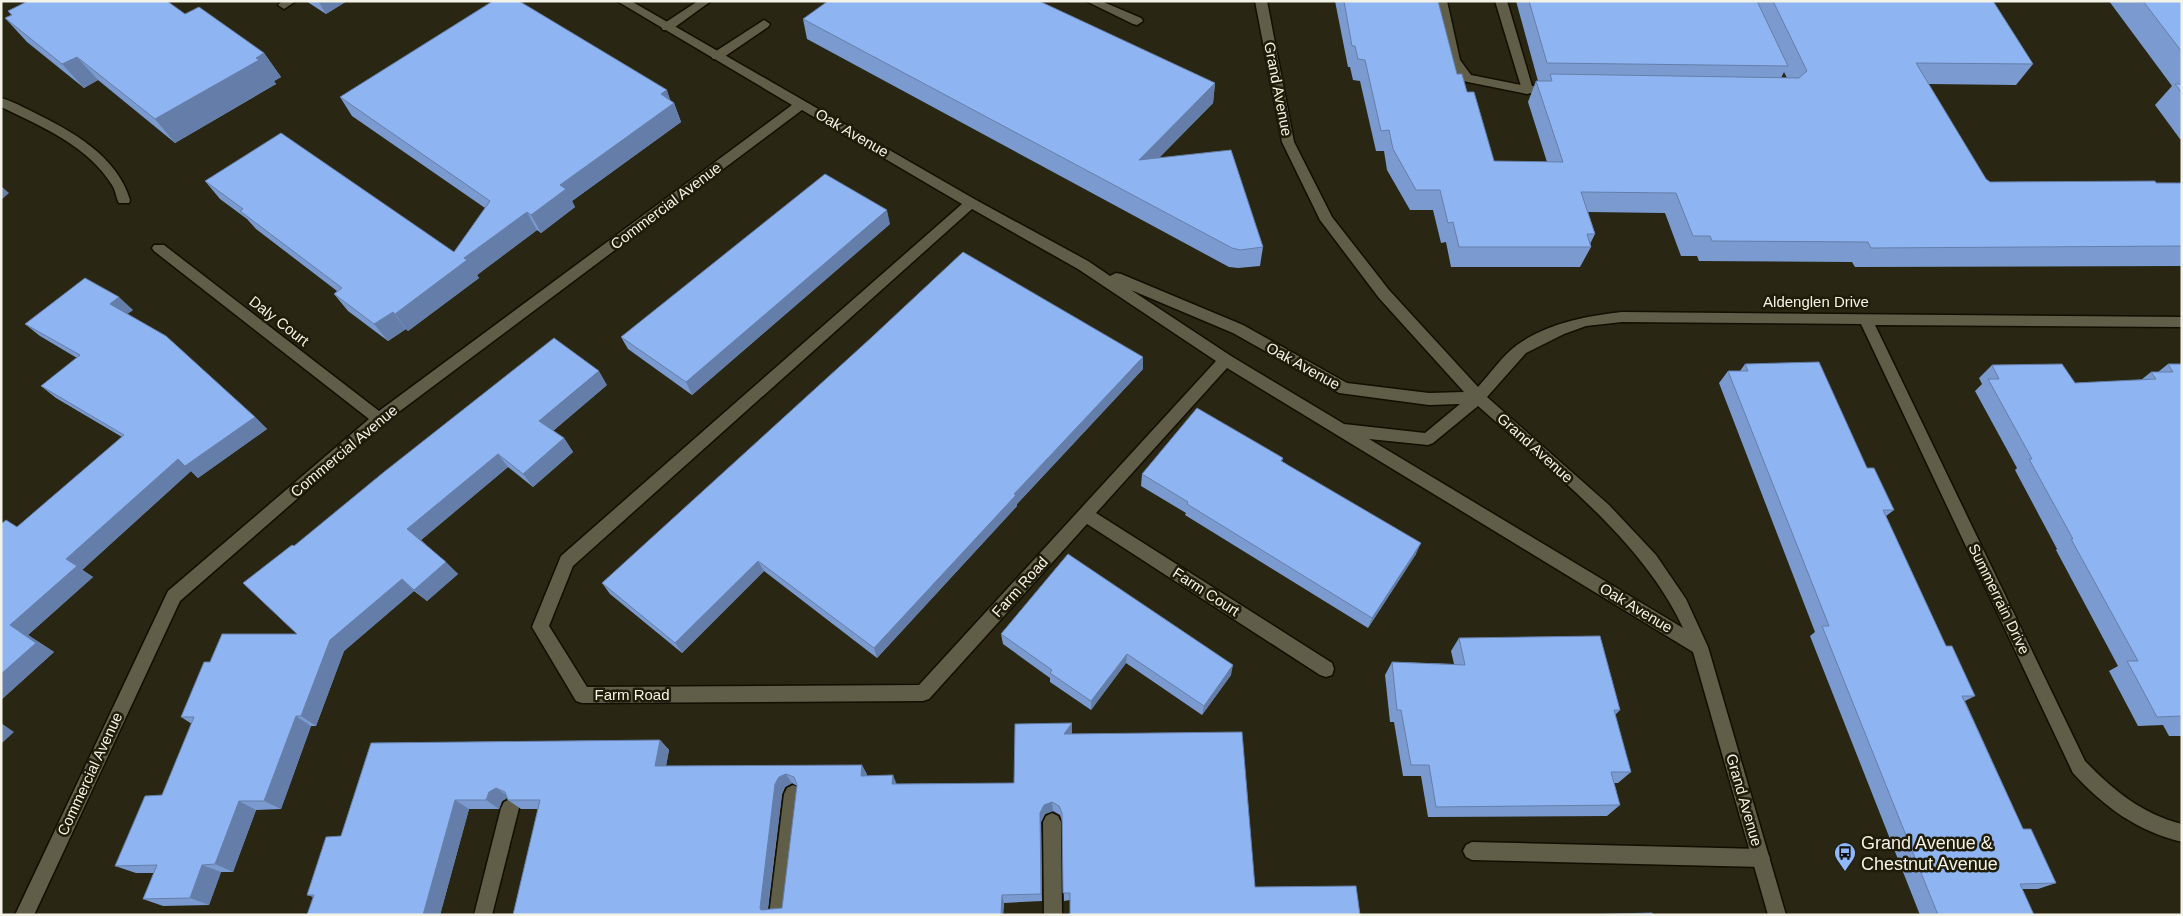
<svg xmlns="http://www.w3.org/2000/svg" width="2183" height="916" font-family="Helvetica,sans-serif">
	<style>
		.lines { fill: none; stroke-linecap: round; stroke-linejoin: round }
		.lane-casing { stroke: #120f01; stroke-width: 3 }
		.street-casing { stroke: #120f01; stroke-width: 3 }
		.lane { fill: #605d48; fill-rule: evenodd }
		.street { fill: #605d48; fill-rule: evenodd }
		.wall { fill: #7b9bd0; fill-rule: evenodd }
		.shaded-wall { fill: #647ea9 }
		.building { fill: #8fb4f2; stroke: #647ea9; fill-rule: evenodd }
		.labels { text-anchor: middle; stroke-width: 5; stroke-linejoin: round; paint-order: stroke }
		.street-label { font-size: 15px; fill: #f4f3e7; stroke: #1f1c0a }
		.near-poi-label { font-size: 18px; fill: #f4f3e7; stroke: #1f1c0a; text-anchor: start }
	</style>
	<rect width="100%" height="100%" fill="#292613"/>
	<g class="lines">
		<g class="lane-casing">
			<g id="lane">
				<polygon points="282,1 296,1 284,9 278,5"/>
				<polygon points="698,1 711,1 671,30 663,30 661,27 663,24"/>
				<polygon points="1086,1 1101,1 1141,18 1143,21 1137,25 1133,24"/>
				<polygon points="1435,1 1447,1 1460,60 1471,75 1531,87 1533,90 1531,93 1527,94 1463,81 1448,61"/>
				<polygon points="764,20 770,24 768,27 721,59 713,59 711,56 713,53"/>
				<path d="M1 98C12 101 23 107 33 112 72 131 117 156 130 200L129 203H119C116 198 116 191 112 185 88 146 41 126 1 107Z"/>
				<polygon points="793,785 799,788 802,794 787,915 769,915 784,794 787,788"/>
				<polygon points="510,799 516,802 519,808 492,915 474,915 501,808 504,802"/>
				<polygon points="1052,813 1058,816 1061,822 1062,915 1044,915 1043,822 1046,816"/>
				<polygon points="1472,842 1761,849 1767,852 1770,858 1767,864 1761,867 1472,860 1466,857 1463,851 1466,845"/>
			</g>
		</g>
		<g class="street-casing">
			<g id="street">
				<path d="M617 1H631L976 200 1088 261 1110 276 1116 273 1121 274 1243 325 1347 383 1429 393 1464 392 1379 298 1320 220 1282 142 1255 1H1267L1294 142 1332 217 1389 290 1478 387C1489 375 1504 354 1517 345 1548 323 1586 316 1622 312L2182 317V327L1875 325 2085 761C2113 790 2142 814 2182 824V842C2137 831 2104 807 2073 773L1861 324 1622 322 1586 326 1564 334 1526 353 1487 397 1609 505 1656 555 1686 599 1708 647 1786 915H1768L1693 652 1227 368 1096 513 1332 663 1334 669 1332 675 1326 677 1320 675 1087 524 929 699 923 701 582 703 576 701 532 627 561 556 962 204 802 110 384 423 180 601 34 915H15L168 591 369 419 154 251 152 248 154 245H164L379 411 792 105ZM972 209 1078 269 1216 361 919 685 587 687 549 626 573 566ZM1131 290 1233 333 1339 393 1429 405 1460 404 1425 433 1344 424 1231 356ZM1478 406C1549 470 1642 539 1683 628L1369 439 1428 445 1433 443Z"/>
				<polygon points="1495,1 1507,1 1532,86 1553,86 1559,90 1557,93 1523,93"/>
			</g>
		</g>
		<use href="#lane" class="lane"/>
		<use href="#street" class="street"/>
	</g>
	<g class="wall">
		<polygon points="306,1 347,1 326,14"/>
		<path d="M1335 1H1438L1457 74 1467 92 1494 161 1547 162 1528 102 1536 81H1538L1516 1H1993L2033 64 2016 85 1928 84 1986 179 1990 182 2182 183V266L1855 267 1852 262 1699 261 1697 256H1681L1665 213 1588 212 1595 234 1590 244 1591 247 1580 267H1451L1446 242 1441 243 1433 210H1410L1387 170 1384 151H1376L1360 81 1353 80 1350 67H1348ZM1784 72 1787 78H1781Z"/>
		<polygon points="2109,1 2182,1 2182,139 2180,139 2155,105 2172,86"/>
		<polygon points="8,11 185,14 264,53 281,77 274,81 276,84 175,143 98,80 84,88 27,42 5,18 11,15"/>
		<polygon points="803,19 1215,83 1213,103 1159,158 1263,247 1260,266 1238,268 1229,267 807,39"/>
		<polygon points="340,97 671,101 674,103 681,122 572,201 575,207 541,233 537,230 477,275 479,278 408,331 406,329 388,341 348,311 334,294 337,291 256,229 247,219 220,199 205,181 454,252 485,208 352,116"/>
		<polygon points="890,224 692,395 628,349 621,337"/>
		<polygon points="133,310 127,314 255,417 267,429 198,478 191,471 82,570 93,577 28,635 54,652 1,700 1,524 17,527 122,437 56,398 41,386 77,358 40,336 25,324"/>
		<polygon points="1745,364 1867,468 1894,510 1886,516 1946,646 1975,696 1965,701 2023,829 2056,883 2038,889 2022,889 2034,915 1920,915 1810,636 1815,632 1719,383 1728,371 1740,371"/>
		<polygon points="2168,364 2182,364 2182,736 2169,736 2163,725 2138,726 2109,671 2118,666 2056,550 2057,549 2015,470 2017,468 1975,391 1982,384 1979,378 1992,365 2075,383 2141,380 2151,372 2158,372"/>
		<polygon points="1143,369 1017,504 1017,506 877,658 764,571 682,653 610,594 602,583"/>
		<polygon points="607,385 553,431 564,438 573,452 533,487 508,467 421,540 458,574 427,601 414,591 344,651 316,726 311,726 281,809 256,810 233,872 221,872 209,905 163,906 143,899 154,873 136,873 115,866 162,795 192,724 181,717 210,662 297,634 294,546"/>
		<polygon points="1283,458 1282,461 1416,554 1368,628 1185,515 1186,513 1141,486 1142,474"/>
		<polygon points="1068,554 1231,675 1202,715 1126,663 1091,710 1050,682 1050,678 1003,644 1001,634"/>
		<polygon points="1459,638 1620,710 1615,715 1631,772 1618,783 1614,783 1620,805 1607,816 1428,817 1421,776 1403,776 1394,722 1390,722 1385,675 1392,662 1454,664 1451,651"/>
		<path d="M1072 723 1070 900 1064 901 1062 821 1060 815 1053 811 1045 814 1041 822 1042 901 1004 903 1003 915H513L538 809H521L508 800 507 798 502 801 499 809H469L440 915H307L313 897 307 895 341 836 371 743 660 740 669 750 666 766 867 774V776L897 784 1014 783ZM792 783 797 786 782 908 768 909 782 794 785 787Z"/>
	</g>
	<g class="shaded-wall">
		<polygon points="318,1 347,1 326,14"/>
		<polygon points="264,53 281,77 274,81 276,84 175,143 155,119"/>
		<polygon points="77,57 98,80 84,88 62,64"/>
		<polygon points="1215,83 1213,103 1138,179 1139,160"/>
		<polygon points="667,90 672,105 674,103 681,122 572,201 575,207 541,233 531,215 560,185 661,94"/>
		<polygon points="1,186 9,193 1,200"/>
		<polygon points="887,210 890,224 692,395 686,382"/>
		<polygon points="527,212 537,230 477,275 479,278 408,331 395,314 464,258"/>
		<polygon points="119,297 133,310 123,317 110,304"/>
		<polygon points="393,312 406,329 388,341 374,324"/>
		<polygon points="1143,357 1143,369 1017,504 1017,506 877,658 874,648 1014,494"/>
		<polygon points="599,371 607,385 549,434 539,421"/>
		<polygon points="255,417 267,429 198,478 191,471 82,570 66,559 178,459"/>
		<polygon points="564,438 573,452 533,487 523,474"/>
		<polygon points="498,454 508,467 420,541 407,529"/>
		<polygon points="1421,543 1416,554 1368,628 1372,618"/>
		<polygon points="758,561 764,571 682,653 675,643"/>
		<polygon points="446,562 458,574 427,601 414,590"/>
		<polygon points="77,566 93,577 28,635 54,652 1,700 1,674 10,625"/>
		<polygon points="402,579 414,591 344,651 316,726 301,716 330,640"/>
		<polygon points="1127,654 1126,663 1091,710 1091,701"/>
		<polygon points="1233,665 1231,675 1202,715 1204,706"/>
		<polygon points="296,716 311,726 281,809 264,801"/>
		<polygon points="1,723 14,732 1,744"/>
		<polygon points="1072,723 1072,734 1064,734"/>
		<polygon points="660,740 669,750 664,776 655,766"/>
		<polygon points="862,765 867,774 866,786 861,776"/>
		<polygon points="786,774 792,783 785,787 782,794 767,915 760,908 775,784 779,777"/>
		<polygon points="893,775 897,785 892,784"/>
		<polygon points="496,788 509,797 502,801 499,809 486,800 489,792"/>
		<polygon points="455,800 469,809 440,915 423,915"/>
		<polygon points="239,801 256,810 233,872 215,864"/>
		<polygon points="1052,802 1053,811 1045,814 1041,822 1042,901 1041,894 1040,813 1044,805"/>
		<polygon points="202,865 221,872 209,905 190,898"/>
		<polygon points="1002,895 1004,903 1003,915 1001,915"/>
	</g>
	<g class="building">
		<polygon points="28,1 167,1 185,14 199,7 264,53 256,58 259,60 155,119 77,57 62,64 5,18 12,15 8,11"/>
		<polygon points="493,1 519,1 667,90 661,94 674,103 560,185 566,189 531,215 527,212 464,258 467,260 395,314 393,312 374,324 334,294 342,288 240,211 243,209 205,181 281,133 454,252 490,201 340,97"/>
		<polygon points="828,1 1039,1 1215,83 1139,160 1231,150 1263,247 1240,250 1232,248 803,19"/>
		<polygon points="1344,1 1438,1 1457,74 1462,74 1467,92 1474,92 1494,161 1563,162 1536,81 1552,81 1550,74 1799,78 1807,71 1773,1 1993,1 2033,64 1916,63 1986,179 1990,182 2155,181 2156,183 2182,183 2182,246 1871,248 1868,242 1712,241 1710,236 1693,236 1676,193 1581,192 1595,234 1587,234 1591,247 1459,247 1453,222 1448,223 1440,190 1416,190 1393,149 1389,130 1381,131 1365,60 1358,59 1355,46 1352,46"/>
		<polygon points="1529,1 1757,1 1788,66 1547,63"/>
		<polygon points="2143,1 2182,1 2182,52"/>
		<polygon points="2175,84 2182,84 2182,93"/>
		<polygon points="825,174 887,210 686,382 621,337"/>
		<polygon points="963,252 1143,357 1014,494 1016,495 874,648 758,561 675,643 602,583 872,337"/>
		<polygon points="85,278 119,297 110,304 166,336 255,417 185,466 178,459 66,559 77,566 10,625 36,643 1,674 1,524 6,520 17,527 124,435 41,386 80,355 25,324"/>
		<polygon points="554,338 599,371 539,421 564,438 523,474 498,454 407,529 446,562 414,590 402,579 330,640 301,716 296,716 264,801 239,801 215,864 202,865 190,898 143,899 157,865 115,866 145,796 162,795 194,717 181,717 204,662 210,662 222,634 297,634 243,583 292,545 294,546 384,472"/>
		<polygon points="1819,362 1867,468 1874,468 1894,510 1883,510 1946,646 1952,646 1975,696 1962,696 2023,829 2031,829 2056,883 2020,884 2034,915 1938,915 1822,626 1829,626 1728,371 1748,371 1745,364"/>
		<polygon points="2062,364 2075,383 2156,379 2151,372 2173,372 2168,364 2182,364 2182,716 2157,717 2127,661 2138,661 2071,539 2073,539 2029,459 2032,459 1988,379 1999,379 1992,365"/>
		<polygon points="1197,408 1283,458 1281,461 1421,543 1372,618 1187,504 1188,502 1142,474"/>
		<polygon points="1068,554 1233,665 1204,706 1127,654 1091,701 1050,673 1052,670 1001,634"/>
		<polygon points="1600,636 1620,710 1614,710 1631,772 1611,772 1620,805 1436,807 1429,765 1411,765 1401,710 1397,710 1392,662 1465,665 1459,638"/>
		<path d="M1072 723 1064 734 1242 732 1255 887 1356 886 1360 915H1070V893H1063L1062 813 1059 806 1052 802 1044 805 1040 813 1041 894 1002 895 1001 915H513L540 800H508L505 792 496 788 489 792 486 800H455L423 915H307L314 895H307L326 837 341 836 371 743 660 740 655 766 862 765 861 776 893 775 892 784 1014 783 1015 724ZM786 774 794 777 797 785 782 908 761 910 760 908 775 784 779 777Z"/>
		<polygon points="1652,913 1653,915 1579,915"/>
	</g>
	<defs>
		<g id="bus-pin" transform="scale(1.125)"><path d="M0 17L-7.5 6A9.5 9.5 0 1 1 7.5 6Z" fill="#8fb8fd" stroke="#1f1c0a"/><path d="M-5-6H5V4H4V6H2V4H-2V6H-4V4H-5ZM-3.5-4V0h7V-4ZM-3.5 1.2v1.5H-2V1.2ZM2 1.2v1.5H3.5V1.2Z" fill="#111"/></g>
	</defs>
	<g fill-rule="evenodd">
		<use href="#bus-pin" x="1845" y="853"/>
	</g>
	<g class="labels">
		<g class="street-label">
			<text transform="translate(1278 89) rotate(79)" y="5">Grand Avenue</text>
			<text transform="translate(852 133) rotate(30)" y="5">Oak Avenue</text>
			<text transform="translate(666 206) rotate(-37)" y="5">Commercial Avenue</text>
			<text x="1816" y="307">Aldenglen Drive</text>
			<text transform="translate(279 321) rotate(38)" y="5">Daly Court</text>
			<text transform="translate(1303 366) rotate(29)" y="5">Oak Avenue</text>
			<text transform="translate(1535 448) rotate(42)" y="5">Grand Avenue</text>
			<text transform="translate(344 451) rotate(-40)" y="5">Commercial Avenue</text>
			<text transform="translate(1020 587) rotate(-48)" y="5">Farm Road</text>
			<text transform="translate(1206 592) rotate(33)" y="5">Farm Court</text>
			<text transform="translate(1999 599) rotate(64)" y="5">Summerrain Drive</text>
			<text transform="translate(1636 608) rotate(31)" y="5">Oak Avenue</text>
			<text x="632" y="700">Farm Road</text>
			<text transform="translate(90 774) rotate(-65)" y="5">Commercial Avenue</text>
			<text transform="translate(1744 800) rotate(74)" y="5">Grand Avenue</text>
		</g>
		<g class="near-poi-label">
			<text x="1861" y="849">Grand Avenue &amp;<tspan x="1861" dy="21">Chestnut Avenue</tspan></text>
		</g>
	</g>
	<rect width="2183" height="916" fill="none" stroke="#f4f3e7" stroke-width="5"/>
</svg>
